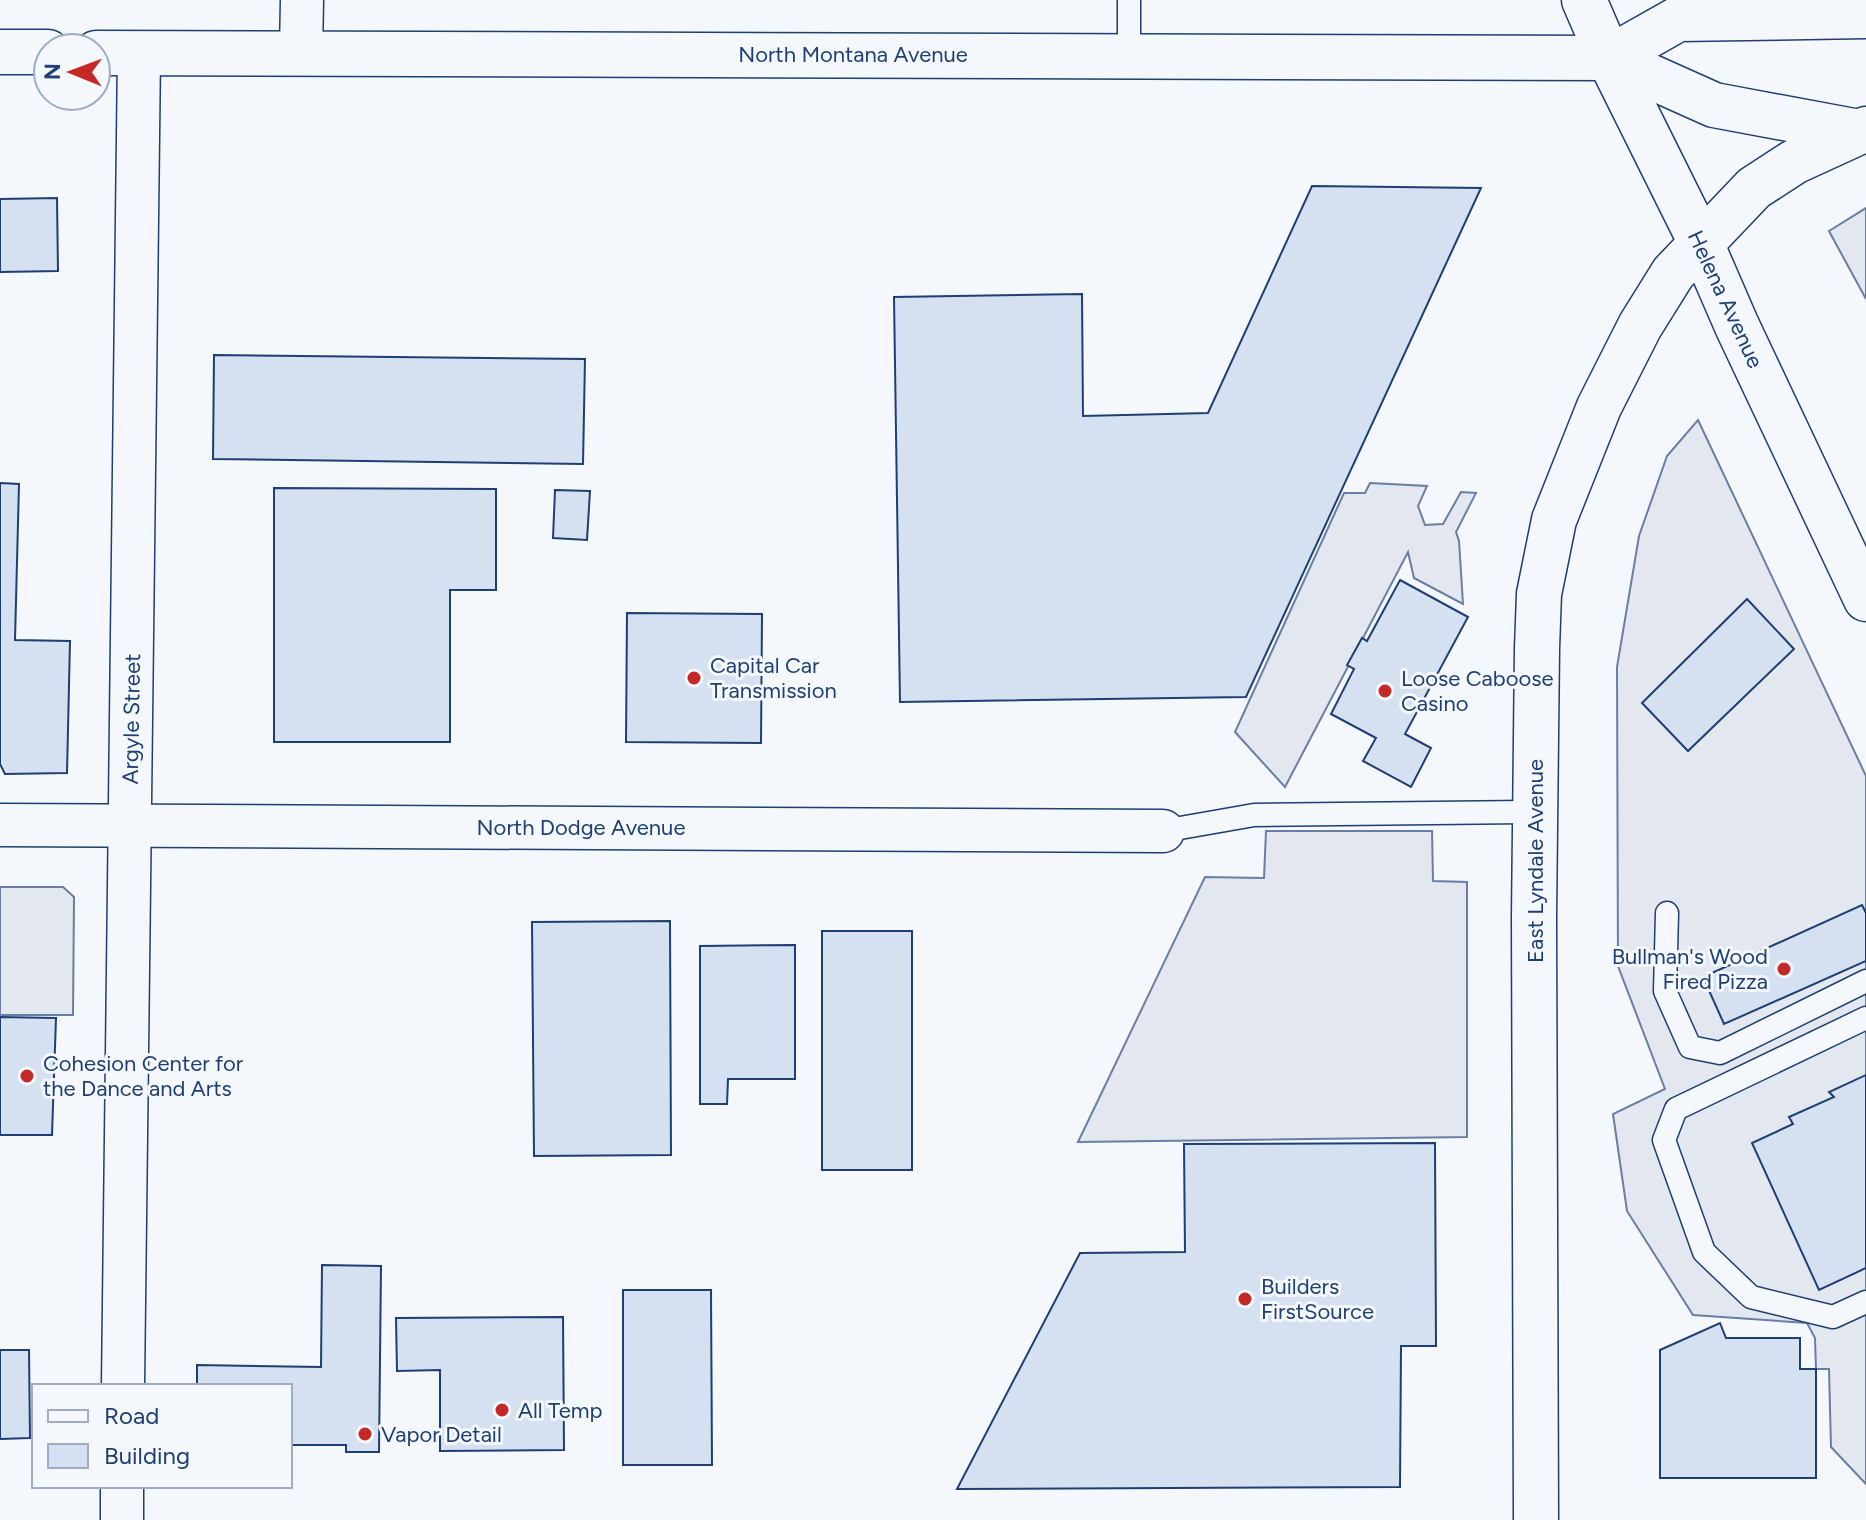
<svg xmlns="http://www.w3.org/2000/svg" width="1866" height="1520" font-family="Figtree,sans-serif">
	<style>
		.parking { fill: #e3e8f0; stroke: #687fa3; stroke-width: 2 }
		.building { fill: #d5e0f0; stroke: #1d3f73; stroke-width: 2 }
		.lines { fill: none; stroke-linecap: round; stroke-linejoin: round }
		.service-casing { stroke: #1d3f73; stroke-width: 25 }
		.minor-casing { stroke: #1d3f73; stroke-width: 45 }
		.tertiary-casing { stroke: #1d3f73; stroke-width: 47 }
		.secondary-casing { stroke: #1d3f73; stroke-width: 47 }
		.primary-casing { stroke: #1d3f73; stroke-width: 47 }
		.trunk-casing { stroke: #1d3f73; stroke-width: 47 }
		.service { stroke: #f4f7fb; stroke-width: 22 }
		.minor { stroke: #f4f7fb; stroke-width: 42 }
		.tertiary { stroke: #f4f7fb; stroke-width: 44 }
		.secondary { stroke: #f4f7fb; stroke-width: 44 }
		.primary { stroke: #f4f7fb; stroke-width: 44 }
		.trunk { stroke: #f4f7fb; stroke-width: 44 }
		.poi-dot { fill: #c62828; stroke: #f4f7fb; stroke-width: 3 }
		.labels { text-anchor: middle; stroke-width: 6; stroke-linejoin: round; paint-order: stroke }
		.street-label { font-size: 22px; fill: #1d3f73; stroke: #f4f7fb }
		.poi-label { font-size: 22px; fill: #1d3f73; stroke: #f4f7fb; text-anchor: start }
	</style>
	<rect width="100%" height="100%" fill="#f4f7fb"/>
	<g class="parking">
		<polygon points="1866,208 1866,299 1829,231"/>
		<polygon points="1698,420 1866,776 1866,1484 1831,1447 1829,1369 1816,1369 1815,1338 1807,1323 1693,1315 1627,1211 1613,1114 1665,1089 1618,966 1617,667 1639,536 1667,456"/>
		<polygon points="1370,483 1427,486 1418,506 1425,525 1443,524 1461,492 1476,493 1456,532 1459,541 1463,604 1414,578 1408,552 1285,787 1235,732 1344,493 1365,493"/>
		<polygon points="1266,831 1432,831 1433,881 1467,882 1467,1137 1078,1142 1205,877 1264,878"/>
		<polygon points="0,887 63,887 74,897 73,1015 0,1015"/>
	</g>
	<g class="building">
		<polygon points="1312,186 1481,188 1246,697 900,702 894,297 1082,294 1083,416 1208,413"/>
		<polygon points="57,198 58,271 0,272 0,199"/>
		<polygon points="214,355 585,359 583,464 213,459"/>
		<polygon points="0,483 19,484 15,640 70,641 67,773 5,774 0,764"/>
		<polygon points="274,488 496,489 496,590 450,590 450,742 274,742"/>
		<polygon points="555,490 590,491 587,540 553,538"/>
		<polygon points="1400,580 1468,617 1405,734 1431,748 1411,787 1363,761 1376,738 1331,714 1354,669 1347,665 1362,638 1367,641"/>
		<polygon points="1747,599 1794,649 1688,751 1642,703"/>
		<polygon points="627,613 762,614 761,743 626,742"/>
		<polygon points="1862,905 1866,913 1866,961 1724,1024 1703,977"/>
		<polygon points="670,921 671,1155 534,1156 532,922"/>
		<rect x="822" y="931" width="90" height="239"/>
		<polygon points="795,945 795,1079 728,1079 727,1104 700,1104 700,946"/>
		<polygon points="0,1017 56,1018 52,1135 0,1135"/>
		<polygon points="1866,1075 1866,1268 1819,1290 1752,1143 1793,1124 1789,1117 1834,1097 1829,1092"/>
		<polygon points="1435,1143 1436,1346 1401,1346 1400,1487 957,1489 1080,1253 1185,1252 1184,1144"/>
		<polygon points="322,1265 381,1266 379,1452 346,1452 346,1445 290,1445 290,1386 197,1386 197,1365 321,1367"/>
		<polygon points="623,1290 711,1290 712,1465 623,1465"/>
		<polygon points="563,1317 564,1450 440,1451 440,1370 397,1371 396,1318"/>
		<polygon points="1720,1323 1726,1338 1800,1338 1800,1369 1816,1369 1816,1478 1660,1478 1660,1350"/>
		<polygon points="0,1350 29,1350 30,1438 0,1439"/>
	</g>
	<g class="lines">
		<g class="service-casing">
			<g id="service">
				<polyline points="1129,55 1129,0"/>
				<polyline points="1163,831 1254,815 1535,812"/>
				<polyline points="1667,913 1665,991 1690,1047 1720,1053 1866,981"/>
				<polyline points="1866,1018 1676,1109 1664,1140 1704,1252 1751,1297 1833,1317 1866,1302"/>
			</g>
		</g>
		<g class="minor-casing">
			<g id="minor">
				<polyline points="301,52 302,0"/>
				<polyline points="0,825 1163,831"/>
				<polyline points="123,1386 139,53"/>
				<polyline points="122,1520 122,1486"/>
			</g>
		</g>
		<g class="tertiary-casing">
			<polyline id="tertiary" points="1584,0 1609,58"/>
		</g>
		<g class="secondary-casing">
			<polyline id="secondary" points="1701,243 1737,326 1866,599"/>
		</g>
		<g class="primary-casing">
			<g id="primary">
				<polyline points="0,52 48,52"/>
				<polyline points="96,53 1609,58 1714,105 1859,132"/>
				<polyline points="1609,58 1678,19 1866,16"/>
				<polyline points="1609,58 1701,243"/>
			</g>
		</g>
		<g class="trunk-casing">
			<polyline id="trunk" points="1536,1520 1534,918 1537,648 1539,594 1554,520 1599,407 1640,326 1673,273 1754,188 1794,162 1866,129"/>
		</g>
		<use href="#service" class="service"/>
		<use href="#minor" class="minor"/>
		<use href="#tertiary" class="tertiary"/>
		<use href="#secondary" class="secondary"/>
		<use href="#primary" class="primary"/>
		<use href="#trunk" class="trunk"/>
	</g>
	<g class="poi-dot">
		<circle cx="694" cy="678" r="8"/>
		<circle cx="1385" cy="691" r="8"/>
		<circle cx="1784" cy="969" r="8"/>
		<circle cx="27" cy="1076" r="8"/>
		<circle cx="1245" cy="1299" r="8"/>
		<circle cx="502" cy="1410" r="8"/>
		<circle cx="365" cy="1434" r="8"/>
	</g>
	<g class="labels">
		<g class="street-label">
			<text x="853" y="62">North Montana Avenue</text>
			<text transform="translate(1726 299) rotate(65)" y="8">Helena Avenue</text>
			<text transform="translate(131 719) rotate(-89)" y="8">Argyle Street</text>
			<text x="581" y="835">North Dodge Avenue</text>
			<text transform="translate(1535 861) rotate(-90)" y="8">East Lyndale Avenue</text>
		</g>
		<g class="poi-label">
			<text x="710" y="673">Capital Car<tspan x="710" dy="25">Transmission</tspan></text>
			<text x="1401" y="686">Loose Caboose<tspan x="1401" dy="25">Casino</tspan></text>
			<text x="1768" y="964" text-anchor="end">Bullman's Wood<tspan x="1768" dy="25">Fired Pizza</tspan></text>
			<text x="43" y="1071">Cohesion Center for<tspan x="43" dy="25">the Dance and Arts</tspan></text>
			<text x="1261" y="1294">Builders<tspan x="1261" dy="25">FirstSource</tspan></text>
			<text x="518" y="1418">All Temp</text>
			<text x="381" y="1442">Vapor Detail</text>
		</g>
	</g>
	<rect x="32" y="1384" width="260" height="104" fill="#f4f7fb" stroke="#9eadc5" stroke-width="2"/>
	<rect x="48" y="1410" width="40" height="12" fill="#f4f7fb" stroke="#9eadc5" stroke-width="2"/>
	<text x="104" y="1424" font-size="24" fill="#1d3f73">Road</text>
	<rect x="48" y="1444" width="40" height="24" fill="#d5e0f0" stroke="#9eadc5" stroke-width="2"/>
	<text x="104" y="1464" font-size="24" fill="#1d3f73">Building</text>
	<g transform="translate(72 72) rotate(271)"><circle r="38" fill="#f4f7fb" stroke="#9eadc5" stroke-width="2"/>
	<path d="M0-6L14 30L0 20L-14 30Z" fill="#c62828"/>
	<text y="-12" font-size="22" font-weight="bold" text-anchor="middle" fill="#1d3f73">N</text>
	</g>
</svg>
